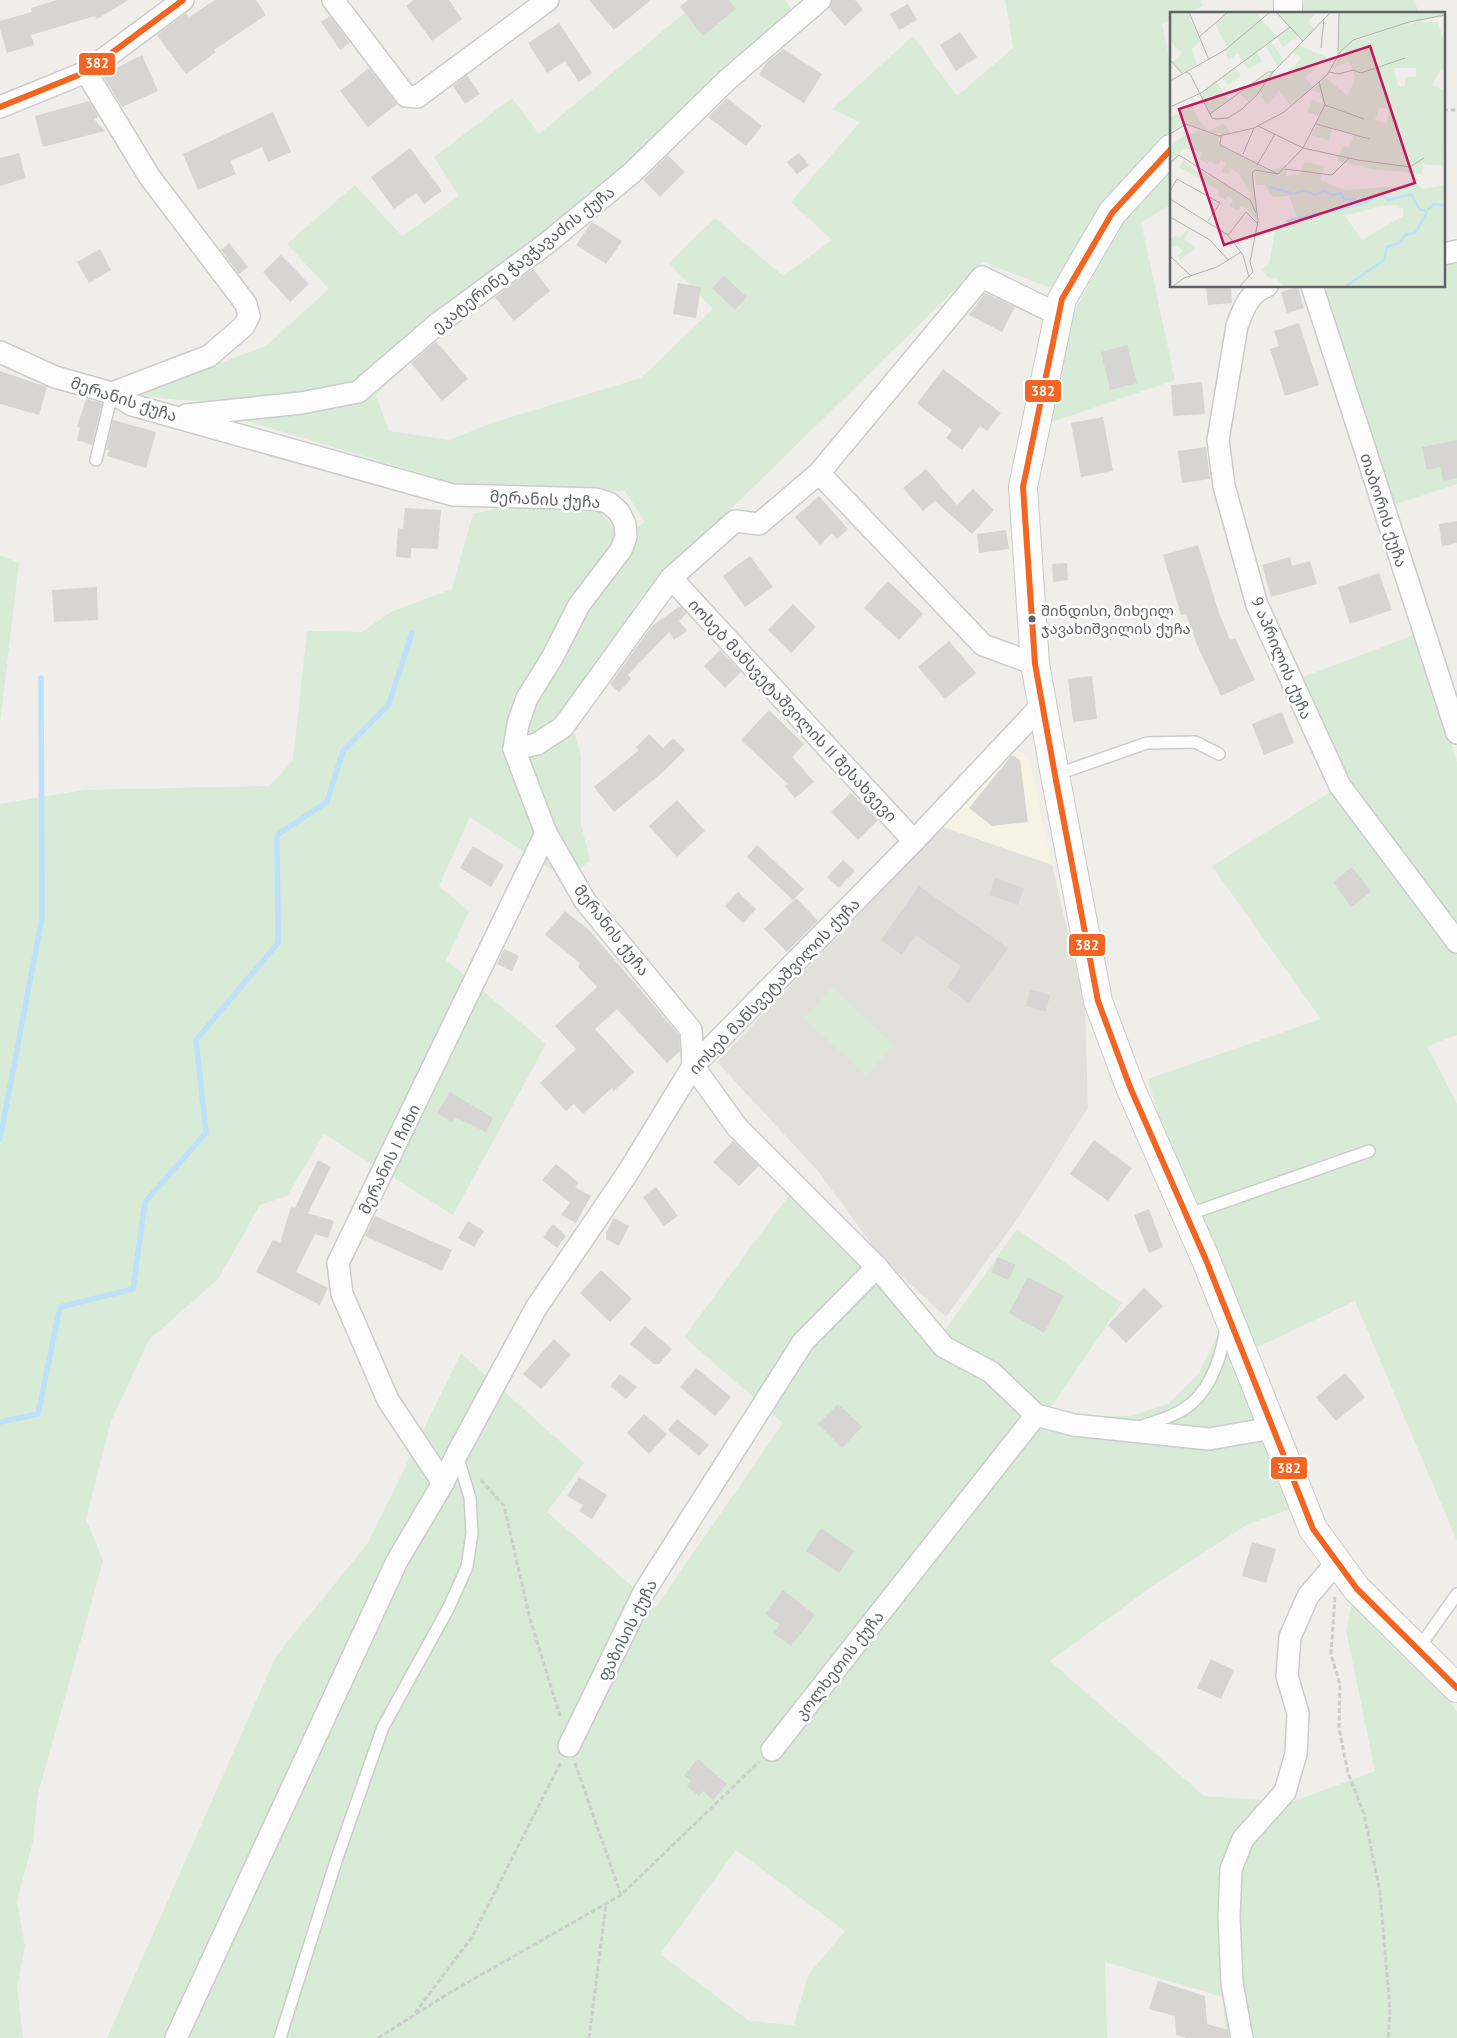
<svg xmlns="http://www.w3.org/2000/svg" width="1457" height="2038" font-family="'PT Sans','Noto Sans Georgian',sans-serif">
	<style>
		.commercial { fill: #f7f3e4 }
		.education { fill: #e2e0da }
		.green { fill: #d8ebd6; fill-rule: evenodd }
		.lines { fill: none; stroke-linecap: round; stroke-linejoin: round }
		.stream { stroke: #bfe0f9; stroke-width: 5.5 }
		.building { fill: #d6d5d3 }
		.lane-casing { stroke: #cbcccc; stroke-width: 14 }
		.street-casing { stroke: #cbcccc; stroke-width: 24 }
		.secondary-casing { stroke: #cacacb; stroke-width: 30 }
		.path { stroke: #cacfcc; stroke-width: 3; stroke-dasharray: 5 2.5; stroke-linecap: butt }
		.lane { stroke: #fdfcfc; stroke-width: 11 }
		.street { stroke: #fdfcfc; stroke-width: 21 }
		.secondary { stroke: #fdfcfc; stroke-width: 28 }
		.bus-1-casing { stroke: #fff; stroke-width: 10 }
		.bus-1 { stroke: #f26522; stroke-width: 6 }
		.bus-dot { fill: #5f6368; stroke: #fff; stroke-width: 2 }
		.labels { text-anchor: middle; stroke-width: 5; stroke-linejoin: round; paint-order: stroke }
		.bus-label { font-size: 15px; fill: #5f6368; stroke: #fff; text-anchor: start }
		.street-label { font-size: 16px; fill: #5f6368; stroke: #fff }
		.inset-river { fill: none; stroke: #bfe0f9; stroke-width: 2.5 }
		.inset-road { fill: none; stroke: #b1b2b2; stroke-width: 1 }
		.view { fill: #c2185b; fill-opacity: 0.15; stroke: #c2185b; stroke-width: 2.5 }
		.inset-edge { fill: none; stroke: #5f6368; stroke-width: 2.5 }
		.line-badge { stroke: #fff; stroke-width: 2 }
		.badge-label { font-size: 14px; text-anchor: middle; font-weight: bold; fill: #fff }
	</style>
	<rect width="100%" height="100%" fill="#efeeea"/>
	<polygon class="commercial" points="1013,748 1029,757 1052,865 943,827"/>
	<polygon class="education" points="943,827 1052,865 1085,1007 1088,1108 1020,1215 946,1317 881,1257 818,1171 717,1062"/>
	<g class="green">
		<polygon points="700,0 785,0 792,10 712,77 631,163 584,196 598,215 443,331 376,395 389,431 449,440 495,422 641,378 713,309 669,263 715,218 783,276 832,240 791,202 860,122 832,109 913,36 957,96 1013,48 1005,0 1201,0 1203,6 1184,14 1171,14 1171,19 1162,24 1171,66 1171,133 1122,180 1075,247 1056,290 983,262 641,597 567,708 581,757 581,824 590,861 566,879 470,817 439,886 469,911 446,960 546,1044 453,1215 324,1134 287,1196 260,1205 218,1279 149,1340 111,1421 86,1519 103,1561 38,1794 33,1841 17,1901 25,1946 17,1987 23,2038 0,2038 0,804 84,790 270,786 293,760 307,631 362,632 391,612 452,589 473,514 494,509 598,508 614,530 613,544 645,522 625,491 467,487 240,419 235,402 179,400 132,395 266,346 329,289 287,244 355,185 402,236 459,196 434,157 512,98 539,134"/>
		<polygon points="1304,0 1415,0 1418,14 1301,14"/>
		<polygon points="1171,165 1171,205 1141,222 1175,380 1043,425 1071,318 1116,232 1152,184"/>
		<polygon points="1457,251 1457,484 1384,508 1312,286 1443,286 1443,254"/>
		<polygon points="0,555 19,563 0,723"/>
		<polygon points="1416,634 1457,762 1457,929 1358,800 1301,678"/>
		<polygon points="1334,790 1457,942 1457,1035 1427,1046 1457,1104 1457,1541 1355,1301 1243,1354 1187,1215 1148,1079 1321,1019 1212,866"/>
		<polygon points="832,987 894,1045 866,1076 804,1018"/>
		<path d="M791 1193 941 1336 1017 1229 1122 1303 1049 1410 1074 1416H1131L1168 1404 1199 1373 1219 1332 1294 1508 1248 1524 1154 1585 1050 1661 1204 1796 1292 1802 1375 1771 1346 1630 1353 1599 1438 1683 1457 1712V2038H1226L1223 1997 1105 1962 1107 2038H107L276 1656 368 1543 461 1353 584 1463 547 1512 656 1607 783 1423 684 1337ZM736 1850 845 1931 808 1975 794 2025 749 2021 660 1954Z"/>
	</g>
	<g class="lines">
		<g class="stream">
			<polyline points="0,1139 42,918 41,678"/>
			<polyline points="0,1422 38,1414 60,1307 133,1289 145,1202 206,1133 196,1040 278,943 277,835 327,802 343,751 389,704 412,633"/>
		</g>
	</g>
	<g class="building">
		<polygon points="57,0 128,0 97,19 95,16 31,35 34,45 7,53 0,29 0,21 32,12 31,8"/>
		<polygon points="215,0 256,0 266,15 214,50 216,52 186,74 157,35 186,13 189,17"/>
		<polygon points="414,0 449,0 462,19 432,41 406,6"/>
		<polygon points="589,0 651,0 614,30"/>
		<polygon points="688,0 729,0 736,9 703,36 680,7"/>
		<polygon points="832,0 855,0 863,9 845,26 829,8"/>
		<polygon points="908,4 917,20 899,30 890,14"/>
		<polygon points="330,16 350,43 340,50 321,22"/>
		<polygon points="559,23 592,73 579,82 565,61 547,73 528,43"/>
		<polygon points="960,32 977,57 956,71 940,45"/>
		<polygon points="783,49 822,74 804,103 759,75 766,63"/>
		<polygon points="142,55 158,91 122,107 103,75"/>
		<polygon points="369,68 397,104 368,127 340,91"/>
		<polygon points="467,75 480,94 465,104 453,86"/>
		<polygon points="727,98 762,126 746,146 708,117"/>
		<polygon points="89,101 99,117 94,119 105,131 43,147 35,116"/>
		<polygon points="273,112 291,152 268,162 262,147 230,161 236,174 198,190 183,154"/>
		<polygon points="410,148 442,191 424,204 416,193 394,209 371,177"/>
		<polygon points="19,153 26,178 0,186 0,158"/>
		<polygon points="799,153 809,165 797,174 787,162"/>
		<polygon points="668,155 685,172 660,197 643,180"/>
		<polygon points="592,222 622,241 606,264 576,245"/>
		<polygon points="229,243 248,267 239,274 221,250"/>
		<polygon points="100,249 111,270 89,283 77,262"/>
		<polygon points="281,255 309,284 290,302 263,272"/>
		<polygon points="533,269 550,291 514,321 495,297"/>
		<polygon points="724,276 747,297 735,310 712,288"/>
		<polygon points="678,283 701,287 696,318 673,314"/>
		<polygon points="1206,286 1231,286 1232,303 1208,305"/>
		<polygon points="1298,287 1304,308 1287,313 1281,292"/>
		<polygon points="985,293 1015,307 1002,332 969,315"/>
		<polygon points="1299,323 1319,385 1285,396 1270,349 1279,346 1274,331"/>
		<polygon points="436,341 468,379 442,401 411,363"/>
		<polygon points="1127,345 1137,383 1110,390 1101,352"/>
		<polygon points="943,369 1001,413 987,431 980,426 962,450 946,438 952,430 917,404"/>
		<polygon points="0,371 47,387 39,415 0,404"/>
		<polygon points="1202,382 1205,414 1173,416 1171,385"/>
		<polygon points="86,399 102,403 92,445 77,440 80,428 77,427"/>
		<polygon points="1103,417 1113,471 1081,477 1071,423"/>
		<polygon points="113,420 156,432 146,468 107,456 109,450 106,450"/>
		<polygon points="1457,440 1457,478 1443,481 1441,467 1427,470 1422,447"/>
		<polygon points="1206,447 1210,479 1182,483 1178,451"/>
		<polygon points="926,469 957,505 973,489 994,510 972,534 935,501 923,511 903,488"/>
		<polygon points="819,496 848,529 837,539 832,533 820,545 795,517"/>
		<polygon points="405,508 441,510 438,549 411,548 411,558 396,557 398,528 403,529"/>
		<polygon points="1457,521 1457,543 1442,546 1439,524"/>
		<polygon points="1006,530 1009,549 979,553 977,534"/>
		<polygon points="1198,545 1219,613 1230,640 1235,638 1255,680 1221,696 1197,645 1186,614 1181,615 1163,555"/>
		<polygon points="750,556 773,587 745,607 723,576"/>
		<polygon points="1290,557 1292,566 1310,561 1317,584 1271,597 1262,565"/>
		<polygon points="1067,563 1068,580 1053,582 1052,564"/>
		<polygon points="1379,573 1392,610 1350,624 1338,587"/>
		<polygon points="888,581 923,614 899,640 864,608"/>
		<polygon points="97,587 98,620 54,622 52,590"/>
		<polygon points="793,604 816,627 791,653 768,630"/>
		<polygon points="680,606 687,613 679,621 687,631 674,640 669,632 628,675 631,679 619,692 610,684 652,626"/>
		<polygon points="949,641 976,673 945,699 918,667"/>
		<polygon points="720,650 741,672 725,688 704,666"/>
		<polygon points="1092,676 1097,719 1073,722 1068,679"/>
		<polygon points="769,710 804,744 792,757 814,782 795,798 785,786 788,784 741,740"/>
		<polygon points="1282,712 1294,743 1264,755 1252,724"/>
		<polygon points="649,734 663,748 673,738 685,750 663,772 614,812 594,787 639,750 636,747"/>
		<polygon points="1012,755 1020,760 1028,822 992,826 969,808"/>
		<polygon points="851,793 878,820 858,840 831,812"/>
		<polygon points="677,800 705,831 677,857 649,826"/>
		<polygon points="757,845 804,889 793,900 747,857"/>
		<polygon points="473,846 504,865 491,887 460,868"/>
		<polygon points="843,860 855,871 839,888 827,877"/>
		<polygon points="1352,867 1371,892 1351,907 1333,882"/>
		<polygon points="995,878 1024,888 1018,905 989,895"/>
		<polygon points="919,886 1008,948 969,1003 947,987 961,966 916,935 902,955 881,940"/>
		<polygon points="738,892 756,909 743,923 725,906"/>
		<polygon points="796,898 818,921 787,952 764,929"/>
		<polygon points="565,911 589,930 679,1035 680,1051 667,1063 617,1009 595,1029 634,1072 614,1091 612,1088 583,1114 574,1104 566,1111 540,1083 576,1049 555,1026 597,987 578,967 580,963 545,935"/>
		<polygon points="504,949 519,956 512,971 497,964"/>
		<polygon points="1030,989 1050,995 1046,1012 1026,1006"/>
		<polygon points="450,1092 493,1118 486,1132 455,1117 452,1122 437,1113"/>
		<polygon points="1094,1140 1132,1168 1108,1201 1070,1174"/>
		<polygon points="733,1141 759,1166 739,1186 713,1162"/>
		<polygon points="318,1160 331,1167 308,1213 334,1221 328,1238 315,1234 296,1272 328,1288 320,1305 256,1272 273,1240 280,1243 291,1207 295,1208"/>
		<polygon points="556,1164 579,1183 575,1187 591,1196 576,1223 561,1215 570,1203 542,1180"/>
		<polygon points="656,1187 678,1216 664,1226 643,1197"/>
		<polygon points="1149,1209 1163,1247 1149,1253 1134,1215"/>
		<polygon points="375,1216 452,1250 442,1271 365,1236"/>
		<polygon points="614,1218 629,1226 619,1246 606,1239 606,1233"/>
		<polygon points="468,1221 484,1231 474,1247 458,1238"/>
		<polygon points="553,1224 566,1236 557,1248 543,1237"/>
		<polygon points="998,1257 1016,1265 1008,1280 991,1272"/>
		<polygon points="601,1270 632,1299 610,1322 580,1293"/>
		<polygon points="1028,1277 1064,1296 1044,1333 1009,1313"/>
		<polygon points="1144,1288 1163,1306 1126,1343 1108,1325"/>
		<polygon points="645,1326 672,1349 659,1364 654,1364 630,1344"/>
		<polygon points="554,1339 571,1355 541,1389 523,1374"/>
		<polygon points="696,1368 731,1397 715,1416 680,1387"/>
		<polygon points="1345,1373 1365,1397 1336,1421 1316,1397"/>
		<polygon points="620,1374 637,1387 626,1399 610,1386"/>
		<polygon points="838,1404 862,1427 842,1448 818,1424"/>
		<polygon points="644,1414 667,1434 649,1454 627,1433"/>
		<polygon points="677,1419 709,1445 699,1456 668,1430"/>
		<polygon points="579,1477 607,1495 592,1519 579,1511 583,1505 567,1496"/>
		<polygon points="821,1528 854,1551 839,1573 806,1551"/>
		<polygon points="1252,1542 1276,1549 1266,1583 1242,1576"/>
		<polygon points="783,1590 815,1615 791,1646 773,1633 780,1625 765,1614"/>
		<polygon points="1211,1659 1234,1670 1221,1699 1197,1688"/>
		<polygon points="698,1759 727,1784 713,1800 703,1791 699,1796 687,1786 691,1781 684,1775"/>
		<polygon points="1158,1981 1205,1996 1207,2024 1228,2030 1229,2038 1186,2038 1176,2035 1175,2016 1149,2009"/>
	</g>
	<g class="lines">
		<g class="lane-casing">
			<g id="lane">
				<polyline points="96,460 112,393"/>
				<polyline points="1055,775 1147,743 1195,742 1219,754"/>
				<polyline points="1187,1215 1369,1151"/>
				<path d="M1137 1428C1152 1422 1171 1418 1184 1409 1210 1393 1221 1357 1226 1329"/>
				<polyline points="1418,1649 1457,1594"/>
				<polyline points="280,2038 336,1861 383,1727 448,1609 467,1567 472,1533 470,1498 457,1455"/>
			</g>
		</g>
		<g class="street-casing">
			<g id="street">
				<polyline points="333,0 406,96 417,97 548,0"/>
				<polyline points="86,72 149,176 246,304 249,316 244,326 209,356 112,393"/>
				<polyline points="0,107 86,72 183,0"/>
				<polyline points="1443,254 1457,251"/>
				<path d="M1267 286C1249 292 1243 310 1237 326L1218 440 1224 486 1257 605 1340 786 1457 942"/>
				<polyline points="1312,286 1457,733"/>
				<polyline points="0,352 55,377 112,393 132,405 453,495 596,499 609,503 619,512 625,524 626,537 621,550 579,605 552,658 527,698 518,724 514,749 546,833 585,901 691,1030 693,1066 737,1127 877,1267 944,1347 991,1372 1036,1415 1074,1425 1209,1439 1272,1428"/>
				<polyline points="186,415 301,403 358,392 436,325 546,244 633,172 726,81 820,0"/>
				<polyline points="819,473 983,645 1035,664"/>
				<polyline points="671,578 914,841"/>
				<polyline points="514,749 537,744 563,727 671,578 735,521 759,524 819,473 982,277 1057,314"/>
				<polyline points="443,1483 388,1400 342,1294 338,1263 546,833"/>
				<polyline points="569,1746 644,1592 803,1342 877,1267"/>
				<polyline points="772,1750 1036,1415"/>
				<polyline points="176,2038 397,1561 443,1483 457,1454 536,1308 627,1174 693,1066 914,841 1042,705"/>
				<polyline points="1242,2038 1232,1983 1229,1917 1231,1869 1243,1839 1285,1792 1296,1754 1298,1713 1287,1676 1290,1637 1308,1596 1337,1562"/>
			</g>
		</g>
		<g class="secondary-casing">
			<g id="secondary">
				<polyline points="1288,0 1288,14"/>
				<polyline points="1171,149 1112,213 1062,299 1023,487 1035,664 1055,775 1098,1001 1130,1087 1206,1260 1313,1529 1357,1589 1457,1688"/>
			</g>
		</g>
		<g class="path">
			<polyline points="1443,110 1457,110"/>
			<polyline points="481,1480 504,1506 530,1619 561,1719"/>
			<polyline points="1335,1597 1331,1654 1340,1685 1339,1728 1348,1773 1364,1814 1380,1892 1390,2011 1388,2038"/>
			<polyline points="575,1763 621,1895"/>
			<polyline points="415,2013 472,1937 561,1762"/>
			<polyline points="378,2038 451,1992 621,1895 759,1762"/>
			<polyline points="589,2038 606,1904"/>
		</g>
		<use href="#lane" class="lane"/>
		<use href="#street" class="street"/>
		<use href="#secondary" class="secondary"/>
		<g class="bus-1-casing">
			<g id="bus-1">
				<polyline points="0,107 86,72 183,0"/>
				<polyline points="1171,149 1112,213 1062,299 1023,487 1035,664 1055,775 1098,1001 1130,1087 1206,1260 1313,1529 1357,1589 1457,1688"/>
			</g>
		</g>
		<use href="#bus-1" class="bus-1"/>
	</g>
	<circle class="bus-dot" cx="1032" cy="619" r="4.5"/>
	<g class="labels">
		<g class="bus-label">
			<text x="1041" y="616">შინდისი, მიხეილ<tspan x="1041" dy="18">ჯავახიშვილის ქუჩა</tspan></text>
		</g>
		<g class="street-label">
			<text transform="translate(523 259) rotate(-38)" y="6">ეკატერინე ჭავჭავაძის ქუჩა</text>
			<text transform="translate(124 399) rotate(18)" y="6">მერანის ქუჩა</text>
			<text transform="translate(545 499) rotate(3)" y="6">მერანის ქუჩა</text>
			<text transform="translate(1384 510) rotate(72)" y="6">თაბორის ქუჩა</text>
			<text transform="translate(1282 658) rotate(67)" y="6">9 აპრილის ქუჩა</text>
			<text transform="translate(793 710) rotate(47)" y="6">იოსებ მანსვეტაშვილის II შესახვევი</text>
			<text transform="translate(612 930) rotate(52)" y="6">მერანის ქუჩა</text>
			<text transform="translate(774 986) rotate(-46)" y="6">იოსებ მანსვეტაშვილის ქუჩა</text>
			<text transform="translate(389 1159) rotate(-64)" y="6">მერანის I ჩიხი</text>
			<text transform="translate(627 1630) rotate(-63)" y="6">ფაზისის ქუჩა</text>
			<text transform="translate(839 1665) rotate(-52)" y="6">კოლხეთის ქუჩა</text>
		</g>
	</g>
	<g transform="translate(1170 12)">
		<rect width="275" height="275" fill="#efeeea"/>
		<path d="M0 0H18L30 29 22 37 27 53 12 61 2 50 12 41 0 29ZM58 0H85L107 25 119 15 106 0H147L138 10 145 18 135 28 128 24 113 35 107 25 101 29 114 49 108 55 95 33 87 39 92 50 78 57 68 42 58 48 55 38 57 35 45 11ZM169 0H275V3L189 26 168 44ZM243 10H268L275 33V58L271 57 262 73 275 79 273 154 253 152 252 162 201 157 167 149 173 134 179 136 184 123 163 116 158 128 141 123 150 104 138 100 142 88 153 92 150 81 141 78 156 66 178 84 185 66 183 57 178 50 162 57 175 37 187 29ZM224 56H246V65H235V74H228ZM209 95 219 97 217 112 205 108ZM129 33 158 46 135 66 143 75 120 93 109 78 98 93 87 81 78 90 70 81 97 62 103 60 108 67 126 53 131 46 122 40ZM65 55 71 64 58 73 52 65ZM46 69 59 88 40 102 31 81ZM22 94 29 109 39 119 53 111 62 122 41 121 16 111 1 119 0 106ZM29 119 49 125 48 133 103 159 116 152V164L130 162 135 150 154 154 150 168 175 178 231 174 245 168 252 177 275 173V275H115L106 266H99L91 258 99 252 106 214 129 210 119 184 103 185 95 173H87L83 157 87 209 78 198 71 194 68 199 60 194 63 188 58 184 55 188 47 182 49 178 9 155 14 148 28 161 30 159 79 186 82 184 69 162 61 157 58 162 52 160 56 151 51 148 48 153 39 149 38 152 29 147 33 140 15 136 0 153V135L17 120 20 123ZM227 193 233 197V204L192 228 175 204 209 194ZM17 218 19 219 14 227 26 236 10 248 8 244 13 238 6 233 3 236 0 233V227L6 223 9 226Z" fill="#d8ebd6" fill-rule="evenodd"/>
		<path class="inset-river" d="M100 175 124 182 134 178 145 183 154 179 162 183 171 181 174 188 185 187 189 193 212 182 218 188 241 182 249 197 256 199M257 198 264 192 275 194M116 209 188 193M175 275 214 248 217 235 229 231 236 222 245 221 257 200"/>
		<path class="inset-road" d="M19 0 39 48M106 0 133 29M29 25 58 0M151 36 154 7M168 42 169 0M0 48 12 61M16 60 20 62 42 106 46 107 58 106 72 97 86 84 103 60M159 60 168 62 183 58 191 61 235 46M0 69 55 38 100 0M155 93 194 107M0 95 31 81 120 15M40 102 98 60H103L161 0M146 112 200 127M88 114 133 136 188 148 240 155 254 146M0 122 16 112 49 124 84 116 114 100 157 63 170 40 183 28 239 10 275 3M51 124 50 133 108 162M73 142 84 116M0 151 9 143 80 188 86 201M87 153 105 122M115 157 162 163 179 146M0 179 7 167 50 191 38 209M0 187 58 223 73 243 79 265M0 205 40 228 59 249M58 223 76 200 87 211M0 244 21 264M2 275 14 266 47 255 71 240M69 275 83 260 80 250 88 209 82 161 85 158 108 162 133 136 155 93 149 70"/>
		<path class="view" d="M200 34 245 171 54 233 9 97Z"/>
		<rect width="275" height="275" class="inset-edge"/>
	</g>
	<g class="line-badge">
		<rect x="78" y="52" width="38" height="24" rx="5" fill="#f26522"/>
		<rect x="1024" y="379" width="38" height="24" rx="5" fill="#f26522"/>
		<rect x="1068" y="933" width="38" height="24" rx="5" fill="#f26522"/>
		<rect x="1270" y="1456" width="38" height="24" rx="5" fill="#f26522"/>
	</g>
	<g class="badge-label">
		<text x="97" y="68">382</text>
		<text x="1043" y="396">382</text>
		<text x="1087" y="950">382</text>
		<text x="1289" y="1473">382</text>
	</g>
</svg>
